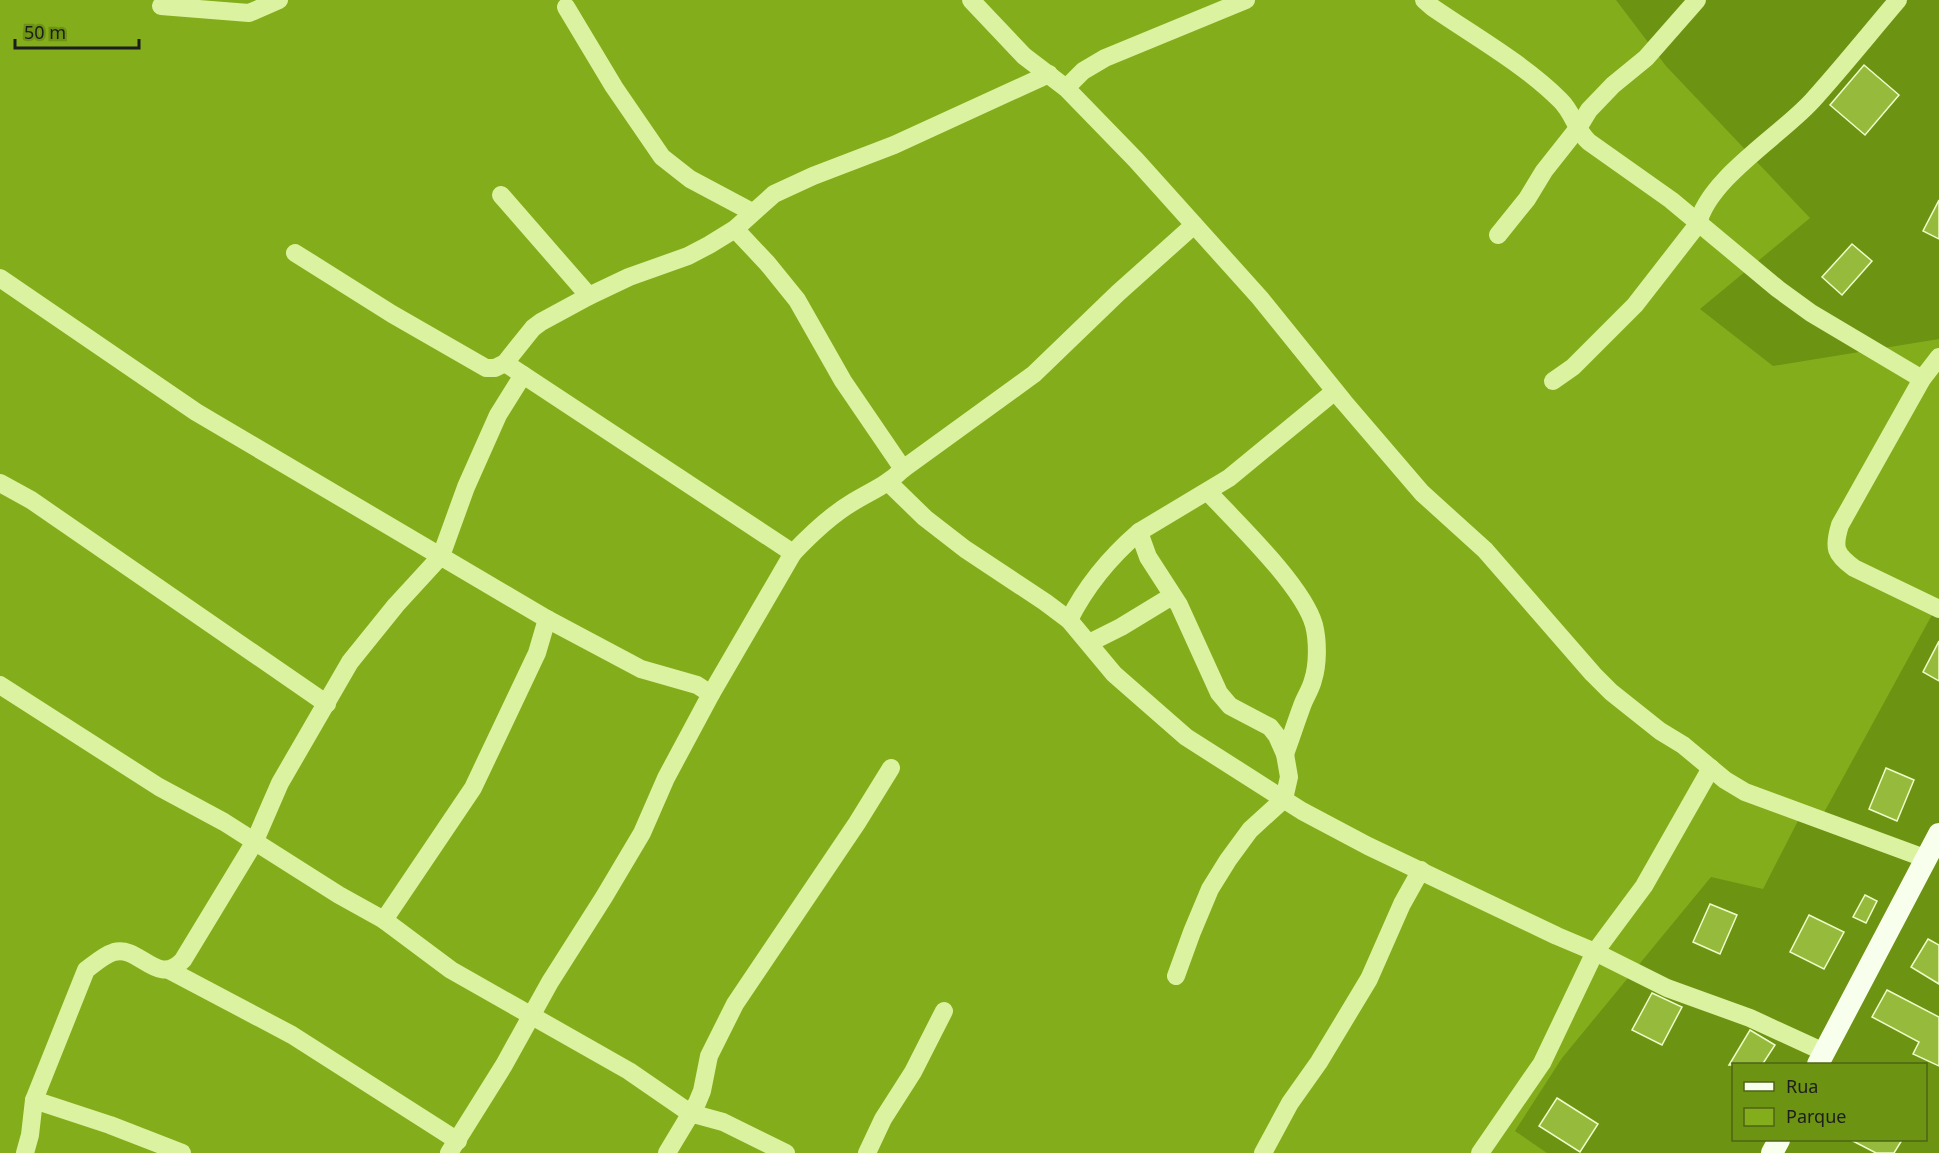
<svg xmlns="http://www.w3.org/2000/svg" width="1939" height="1153" font-family="'Noto Sans',sans-serif">
	<style>
		.green { fill: #83ad1b }
		.building { fill: #96bb3c; stroke: #eefdc9; stroke-width: 1.5 }
		.lines { fill: none; stroke-linecap: round; stroke-linejoin: round }
		.minor { stroke: #dbf2a1; stroke-width: 18 }
		.major { stroke: #f8ffec; stroke-width: 22 }
	</style>
	<rect width="100%" height="100%" fill="#6d9313"/>
	<polygon class="green" points="0,0 1616,0 1666,66 1810,218 1700,309 1773,366 1939,339 1939,602 1821,818 1803,811 1763,889 1711,877 1562,1058 1515,1131 1547,1153 0,1153"/>
	<g class="building">
		<polygon points="1864,65 1899,95 1865,135 1830,105"/>
		<polygon points="1939,200 1939,239 1923,231"/>
		<polygon points="1852,244 1872,261 1842,295 1822,277"/>
		<polygon points="1939,641 1939,681 1923,672"/>
		<polygon points="1886,768 1914,780 1897,821 1869,809"/>
		<polygon points="1865,895 1877,901 1866,923 1853,917"/>
		<polygon points="1710,904 1737,915 1720,954 1693,942"/>
		<polygon points="1809,915 1844,932 1824,969 1790,952"/>
		<polygon points="1928,939 1939,945 1939,984 1911,967"/>
		<polygon points="1887,990 1939,1017 1939,1066 1913,1054 1919,1042 1872,1017"/>
		<polygon points="1652,993 1682,1007 1662,1045 1632,1030"/>
		<polygon points="1750,1030 1775,1045 1762,1065 1729,1065"/>
		<polygon points="1557,1098 1598,1124 1580,1152 1539,1126"/>
		<polygon points="1851,1140 1902,1140 1894,1153 1876,1153"/>
	</g>
	<g class="lines">
		<g class="minor">
			<polyline points="971,0 1024,56 1066,88 1136,160 1260,298 1344,402 1422,493 1485,550 1593,674 1611,692 1660,731 1683,745 1725,780 1745,792 1927,859"/>
			<path d="M1424 0 1432 7C1474 36 1524 64 1560 100 1573 112 1576 131 1589 142L1671 200 1778 289 1811 313 1922 379"/>
			<polyline points="161,6 249,13 279,0"/>
			<polyline points="566,7 614,87 662,157 690,179 752,212"/>
			<polyline points="1066,88 1083,71 1105,58 1246,0"/>
			<polyline points="501,195 589,296"/>
			<polyline points="735,229 767,263 797,300 843,381 903,469"/>
			<polyline points="1498,235 1527,199 1544,171 1578,128 1589,110 1613,85 1646,58 1697,0"/>
			<polyline points="295,253 392,314 486,368 495,368 505,363 533,328 541,322 589,296 629,277 688,256 709,245 735,229 774,194 813,176 894,145 1049,74"/>
			<polyline points="0,278 196,412 547,619 641,669 697,685 711,694 666,778 642,833 604,897 550,982 504,1065 449,1153"/>
			<path d="M1939 357 1922 379 1840 525C1833 548 1835 554 1854 568L1939 609"/>
			<path d="M505 363 793 553C811 534 831 515 853 502 873 490 887 485 903 469L1034 374 1118 293 1194 225"/>
			<path d="M1553 381 1573 367 1635 305 1698 224C1708 179 1780 136 1812 101 1841 69 1869 34 1898 0"/>
			<polyline points="0,483 31,500 327,704"/>
			<polyline points="889,483 925,518 965,549 1045,602 1069,620 1114,674 1186,737 1302,811 1368,846 1557,936 1595,952 1667,988 1750,1018 1824,1052"/>
			<path d="M1208 492C1237 523 1303 586 1314 625 1318 641 1318 665 1313 680 1311 689 1305 697 1302 706 1296 722 1291 738 1285 754"/>
			<path d="M1069 620C1086 586 1110 557 1139 532"/>
			<polyline points="1089,643 1121,627 1172,596"/>
			<polyline points="0,685 159,787 224,822 339,895 384,920 451,970 629,1071 690,1113 723,1122 786,1153"/>
			<polyline points="711,694 793,553"/>
			<polyline points="384,920 473,788 537,653 547,619"/>
			<polyline points="169,970 292,1035 458,1141"/>
			<polyline points="1176,976 1192,932 1210,889 1228,860 1250,830 1284,799 1289,777 1285,754 1277,736 1270,727 1230,706 1219,693 1179,605 1148,557 1139,532 1229,478 1335,391"/>
			<polyline points="34,1100 110,1125 182,1153"/>
			<path d="M25 1153 30 1135 34 1100 86 970C94 964 104 955 114 952 140 945 157 988 183 960L254 843 280 783 350 662 396 605 441 556 466 487 498 415 523 375"/>
			<polyline points="667,1153 697,1103 702,1091 709,1056 735,1004 857,823 891,768"/>
			<polyline points="867,1153 883,1119 913,1072 944,1011"/>
			<polyline points="1263,1153 1290,1103 1319,1062 1369,979 1402,904 1421,870"/>
			<polyline points="1480,1153 1542,1063 1595,952 1644,886 1711,768"/>
		</g>
		<g class="major">
			<polyline points="1818,1064 1939,834"/>
			<polyline points="1772,1153 1779,1140"/>
		</g>
	</g>
	<rect x="1732" y="1063" width="195" height="78" fill="#6d9313" stroke="#4d6417" stroke-width="1.5"/>
	<rect x="1744" y="1082" width="30" height="9" fill="#f8ffec" stroke="#4d6417" stroke-width="1.5"/>
	<text x="1786" y="1093" font-size="18" fill="#1d1d1d">Rua</text>
	<rect x="1744" y="1108" width="30" height="18" fill="#83ad1b" stroke="#4d6417" stroke-width="1.5"/>
	<text x="1786" y="1123" font-size="18" fill="#1d1d1d">Parque</text>
	<path d="M15 39v9h124v-9" fill="none" stroke="#1d1d1d" stroke-width="3"/>
	<text x="24" y="39" font-size="18" fill="#1d1d1d" stroke="#6d9313" stroke-width="4.5" paint-order="stroke">50 m</text>
</svg>
